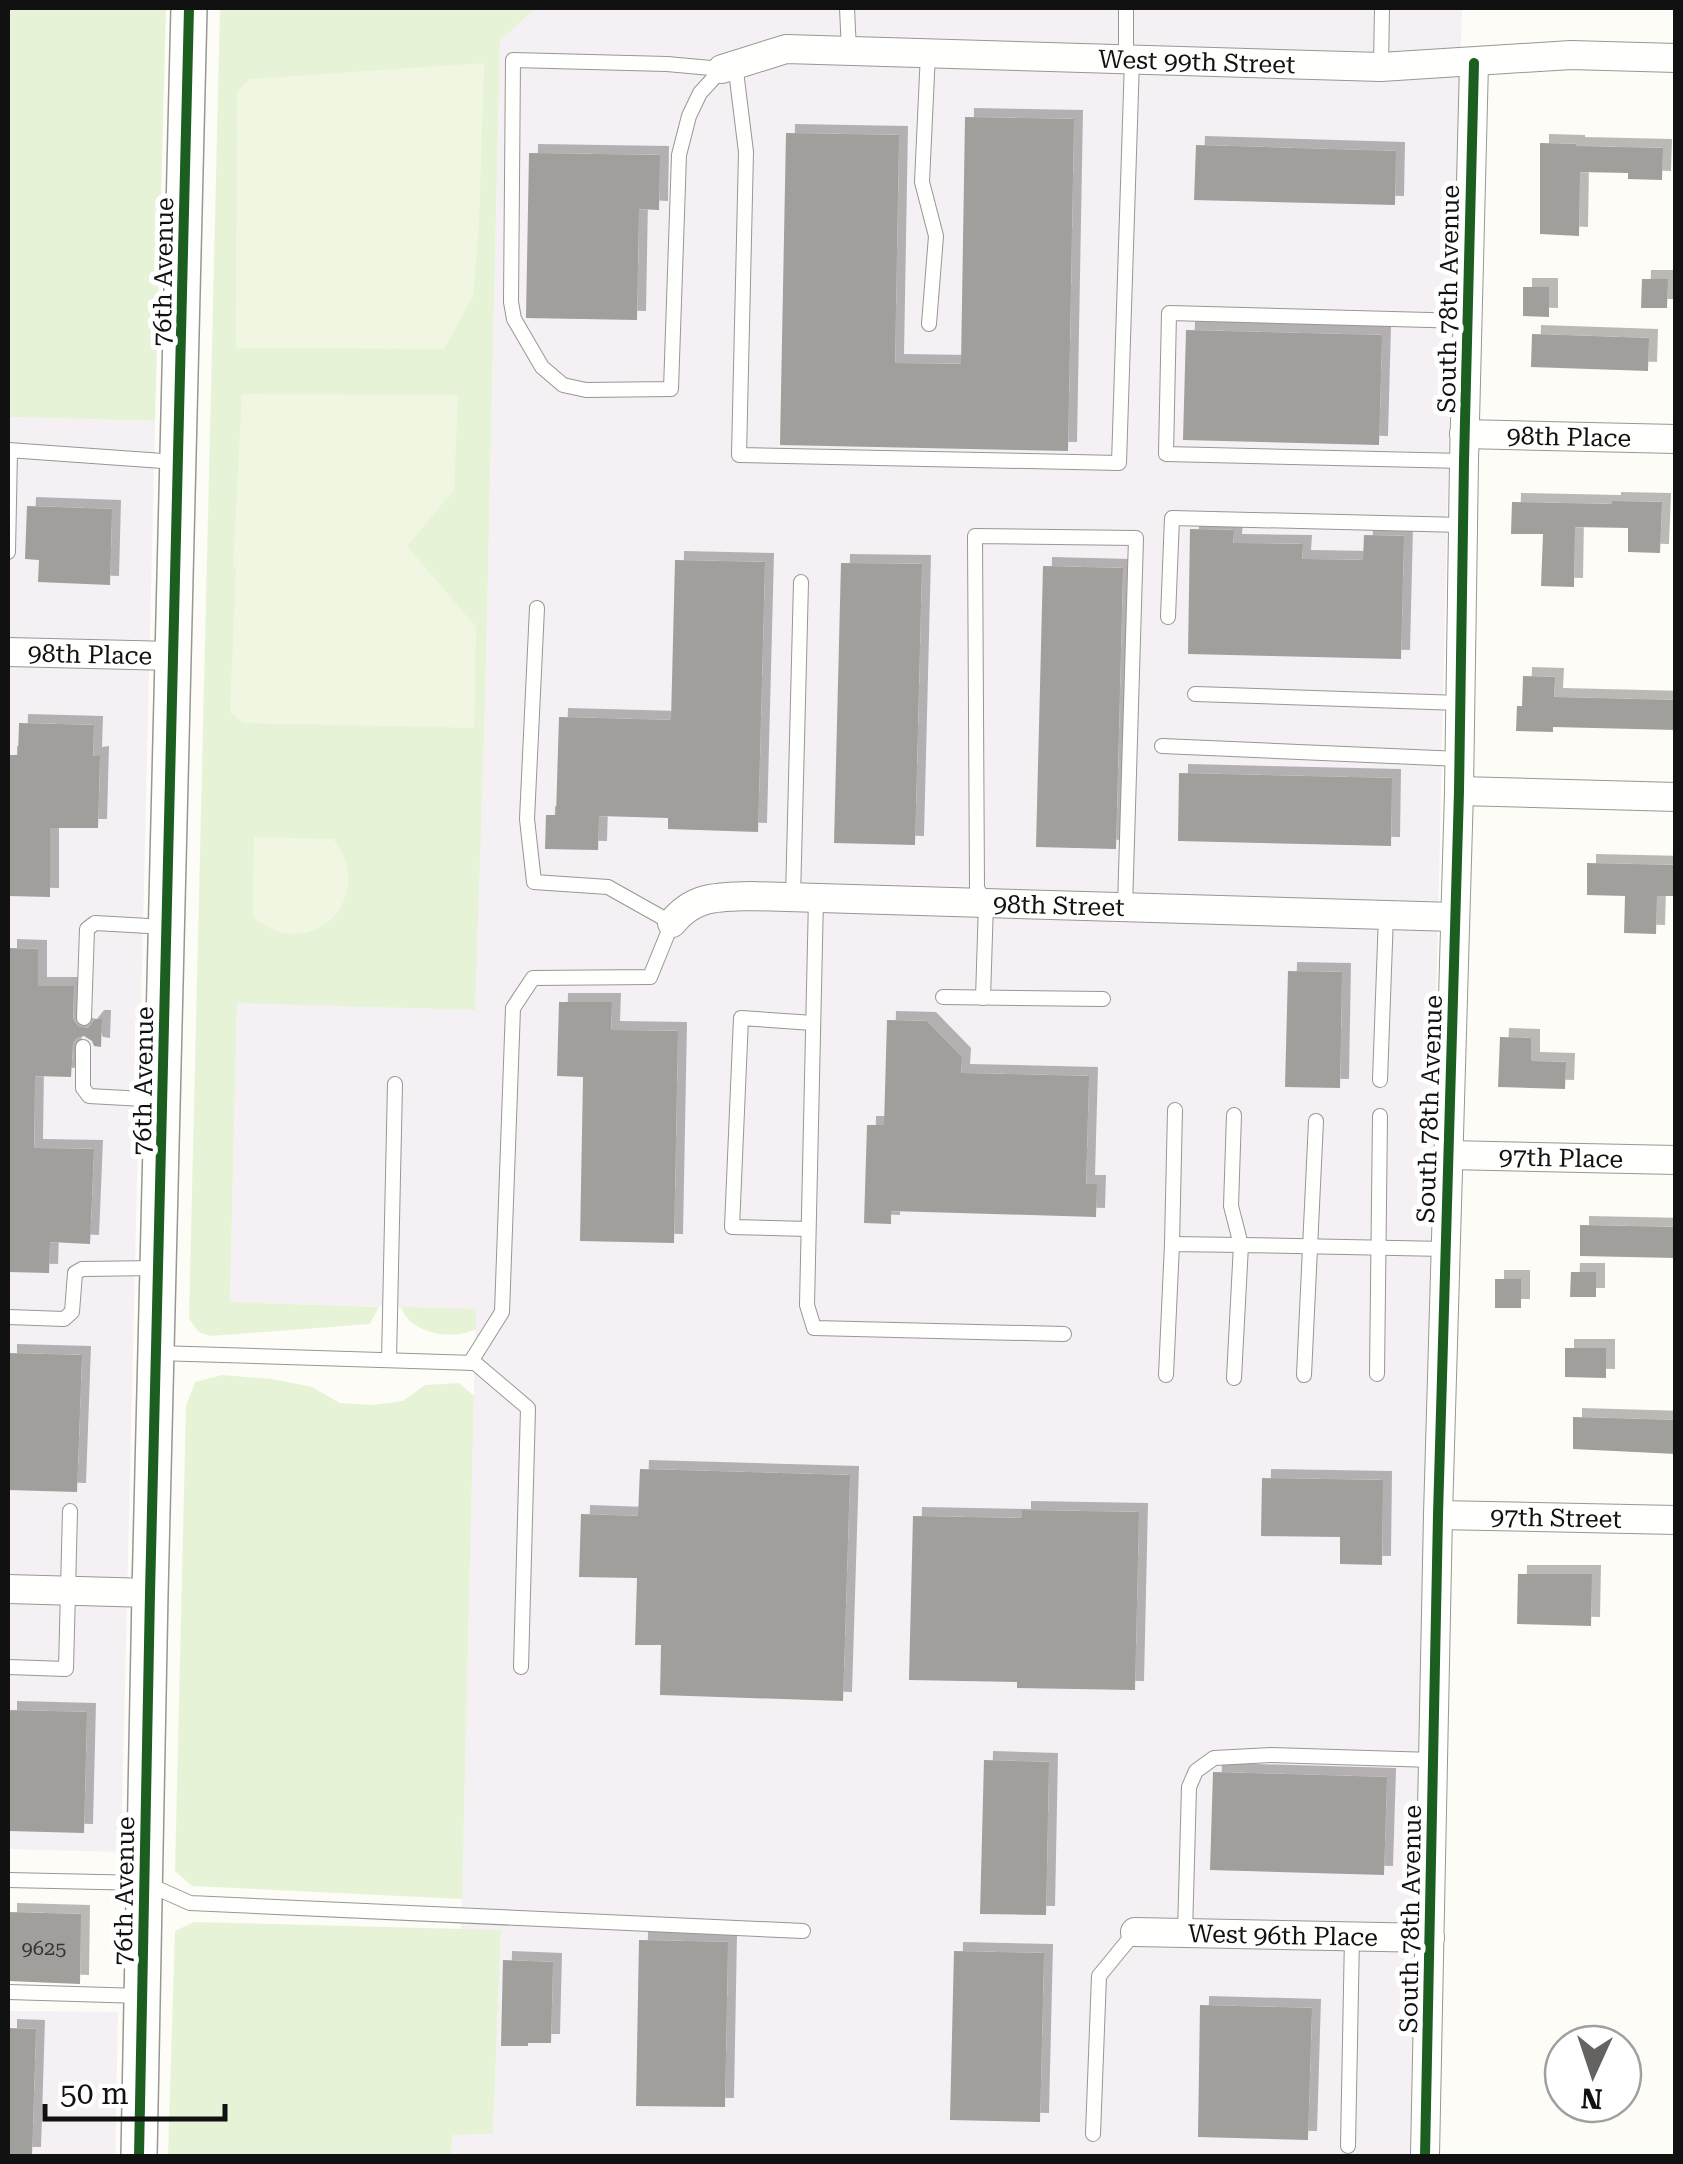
<svg xmlns="http://www.w3.org/2000/svg" width="1683" height="2164" font-family="'Roboto Serif',serif">
	<style>
		.industrial { fill: #f5f0f3 }
		.green { fill: #e7f3d7 }
		.pitch { fill: #f0f6e1 }
		.building { fill: #a19f9c; filter: url(#shadow) }
		.lines { fill: none; stroke-linecap: round; stroke-linejoin: round }
		.service-casing { stroke: #979795; stroke-width: 16 }
		.minor-casing { stroke: #979795; stroke-width: 30 }
		.tertiary-casing { stroke: #979795; stroke-width: 38 }
		.service { stroke: #fffffe; stroke-width: 14 }
		.minor { stroke: #fffffe; stroke-width: 28 }
		.tertiary { stroke: #fffffe; stroke-width: 35 }
		.cycleway-casing { stroke: #fff; stroke-width: 16 }
		.cycleway { stroke: #1b5e20; stroke-width: 10 }
		.labels { text-anchor: middle; stroke-width: 10; stroke-linejoin: round; paint-order: stroke }
		.number-label { font-size: 20px; fill: #353434 }
		.street-label { font-size: 25px; fill: #111; stroke: #fff }
	</style>
	<defs>
		<filter id="shadow"><feDropShadow dx="9" dy="-9" stdDeviation="0" flood-color="#0004"/></filter>
	</defs>
	<rect width="100%" height="100%" fill="#fdfcf7"/>
	<g class="industrial">
		<polygon points="536,8 1462,8 1450,392 1410,2156 451,2156 451,2135 493,2134 501,1931 461,1929 476,1310 230,1302 237,1002 474,1010 485,708 500,41"/>
		<polygon points="8,417 155,421 121,1852 8,1849"/>
		<polygon points="8,2011 118,2012 115,2156 8,2156"/>
	</g>
	<g class="green">
		<polygon points="8,8 166,8 155,421 8,417"/>
		<polygon points="220,8 536,8 500,41 485,708 475,1010 237,1003 230,1302 379,1307 370,1324 211,1336 199,1332 189,1319"/>
		<path d="M401 1307 476 1309V1329C453 1341 410 1334 401 1307Z"/>
		<polygon points="222,1375 272,1379 312,1387 340,1403 372,1405 403,1401 425,1385 459,1383 474,1396 462,1899 192,1886 175,1871 186,1406 195,1382"/>
		<polygon points="194,1922 501,1930 493,2134 452,2135 451,2156 168,2156 175,1931"/>
	</g>
	<g class="pitch">
		<polygon points="484,63 479,224 473,296 444,349 236,348 237,92 250,79"/>
		<polygon points="242,394 458,395 454,490 407,546 476,627 474,728 243,723 230,712 236,568 233,567"/>
		<path d="M254 837 333 839C379 895 311 968 253 916Z"/>
	</g>
	<g class="building">
		<polygon points="965,117 1074,119 1068,451 780,445 786,133 899,135 895,363 961,364"/>
		<polygon points="1540,143 1576,144 1576,146 1663,148 1662,180 1628,179 1628,173 1580,172 1579,236 1540,234"/>
		<polygon points="1196,145 1396,151 1395,205 1194,200"/>
		<polygon points="529,153 660,155 659,210 639,209 637,320 526,318"/>
		<polygon points="1642,279 1668,279 1667,308 1641,308"/>
		<polygon points="1523,287 1549,287 1549,317 1523,316"/>
		<polygon points="1186,330 1382,335 1379,445 1183,440"/>
		<polygon points="1532,334 1649,338 1648,371 1531,367"/>
		<polygon points="1612,501 1662,502 1660,553 1628,552 1628,528 1575,527 1574,587 1541,586 1543,534 1511,534 1512,502 1612,504"/>
		<polygon points="27,506 112,509 110,585 38,582 39,560 25,559"/>
		<polygon points="1190,529 1234,530 1233,543 1303,544 1302,559 1363,560 1364,535 1404,536 1401,659 1188,654"/>
		<polygon points="675,560 765,562 758,832 668,829 668,818 599,816 598,850 545,849 546,815 556,815 559,717 671,720"/>
		<polygon points="841,563 922,564 915,845 834,843"/>
		<polygon points="1043,566 1123,568 1116,849 1036,847"/>
		<polygon points="1523,676 1555,677 1554,697 1676,700 1676,730 1553,727 1553,732 1516,731 1517,706 1522,706"/>
		<polygon points="19,723 94,725 93,756 100,755 98,828 50,828 50,897 8,896 8,755 18,755"/>
		<polygon points="1179,773 1392,778 1391,846 1178,841"/>
		<polygon points="1587,863 1676,865 1676,896 1657,896 1656,934 1624,933 1625,896 1587,895"/>
		<polygon points="8,948 38,949 38,986 74,986 73,1019 78,1026 88,1028 95,1019 102,1019 101,1047 94,1046 92,1041 84,1036 77,1038 73,1043 71,1077 35,1076 34,1148 94,1149 90,1244 50,1242 49,1273 8,1272"/>
		<polygon points="1288,971 1342,972 1340,1088 1285,1087"/>
		<polygon points="559,1002 612,1002 611,1030 678,1031 674,1243 580,1241 583,1077 557,1076"/>
		<polygon points="887,1020 927,1021 962,1057 961,1073 1089,1076 1086,1184 1097,1184 1096,1217 891,1211 891,1224 864,1223 867,1125 884,1125"/>
		<polygon points="1500,1037 1531,1038 1531,1061 1566,1062 1565,1089 1498,1087"/>
		<polygon points="1580,1225 1676,1227 1676,1258 1580,1256"/>
		<polygon points="1571,1272 1596,1272 1596,1297 1570,1297"/>
		<rect x="1495" y="1279" width="26" height="29"/>
		<polygon points="1565,1348 1606,1348 1606,1378 1565,1377"/>
		<polygon points="8,1353 82,1355 77,1492 8,1490"/>
		<polygon points="1573,1417 1676,1420 1676,1454 1573,1449"/>
		<polygon points="640,1469 850,1475 843,1701 660,1695 661,1645 635,1645 637,1578 579,1577 581,1514 638,1516"/>
		<polygon points="1262,1478 1383,1480 1382,1565 1340,1564 1340,1537 1261,1536"/>
		<polygon points="1022,1510 1139,1512 1135,1690 1017,1688 1017,1682 909,1680 913,1516 1022,1518"/>
		<polygon points="1518,1574 1592,1574 1591,1626 1517,1624"/>
		<polygon points="8,1710 87,1712 84,1833 8,1831"/>
		<polygon points="984,1760 1049,1762 1046,1915 980,1914"/>
		<polygon points="1213,1772 1387,1777 1384,1875 1210,1870"/>
		<polygon points="8,1912 81,1914 80,1984 8,1981"/>
		<polygon points="639,1940 728,1942 725,2107 636,2106"/>
		<polygon points="954,1951 1044,1953 1040,2122 950,2120"/>
		<polygon points="503,1960 553,1962 551,2043 528,2043 528,2046 501,2046"/>
		<polygon points="1200,2005 1312,2008 1308,2140 1198,2137"/>
		<polygon points="8,2028 36,2029 32,2156 8,2156"/>
	</g>
	<g class="lines">
		<g class="service-casing">
			<g id="service">
				<polyline points="847,8 849,51"/>
				<polyline points="928,53 922,182 936,236 929,324"/>
				<polyline points="1126,59 1126,8"/>
				<polygon points="513,60 667,64 722,69 700,93 689,116 679,155 671,389 586,390 563,385 542,367 514,319 511,302"/>
				<polyline points="735,63 746,152 739,455 1119,463 1132,60"/>
				<polyline points="1381,67 1382,8"/>
				<polyline points="8,450 177,462"/>
				<polyline points="1464,461 1166,454 1169,313 1467,321"/>
				<polyline points="8,552 10,451"/>
				<polyline points="1168,617 1172,518 1463,525"/>
				<polyline points="1195,694 1460,703"/>
				<polyline points="1162,746 1460,759"/>
				<polyline points="793,898 801,582"/>
				<polyline points="816,898 807,1305 814,1328 1064,1334"/>
				<polyline points="943,997 1103,999"/>
				<polyline points="983,998 986,903 977,888 975,536 1136,538 1125,907"/>
				<polyline points="84,1018 87,929 95,923 166,927"/>
				<polyline points="83,1047 83,1088 89,1096 162,1100"/>
				<polyline points="1380,1080 1386,915"/>
				<polyline points="808,1229 732,1227 741,1018 813,1023"/>
				<polyline points="1172,1244 1175,1110"/>
				<polyline points="8,1317 64,1319 72,1312 75,1273 82,1269 157,1268"/>
				<polyline points="157,1353 475,1363 528,1408 521,1667"/>
				<polyline points="389,1360 395,1084"/>
				<polyline points="470,1363 502,1312 513,1008 533,978 650,977 672,923 608,887 534,882 527,819 537,608"/>
				<polyline points="1377,1374 1380,1116"/>
				<polyline points="1166,1375 1172,1244 1241,1245 1231,1206 1234,1115"/>
				<polyline points="1304,1375 1316,1121"/>
				<polyline points="1234,1378 1241,1245 1445,1249"/>
				<polyline points="8,1667 66,1669 70,1511"/>
				<polyline points="8,1880 145,1883 190,1903 803,1931"/>
				<polyline points="1185,1933 1189,1787 1196,1771 1214,1758 1271,1755 1433,1760"/>
				<polyline points="8,1992 142,1996"/>
				<polyline points="1093,2134 1099,1976 1135,1932"/>
				<polyline points="1348,2146 1352,1936"/>
			</g>
		</g>
		<g class="minor-casing">
			<g id="minor">
				<path id="s1" d="M722 69 786 49 1381 67 1571 55 1676 58"/>
				<path id="s2" d="M1464 434 1676 439"/>
				<path id="s3" d="M8 652 173 656"/>
				<polyline points="1459,791 1676,797"/>
				<path id="s4" d="M672 923C694 895 719 897 751 896L1454 917"/>
				<path id="s5" d="M1449 1155 1676 1160"/>
				<path id="s6" d="M1438 1515 1676 1520"/>
				<polyline points="8,1589 150,1593"/>
				<path id="s7" d="M1135 1932 1430 1938"/>
				<polyline points="1425,2156 1438,1515 1459,791 1464,461 1474,63"/>
			</g>
		</g>
		<g class="tertiary-casing">
			<polyline id="tertiary" points="139,2156 150,1593 189,8"/>
		</g>
		<use href="#service" class="service"/>
		<use href="#minor" class="minor"/>
		<use href="#tertiary" class="tertiary"/>
		<g class="cycleway-casing">
			<g id="cycleway">
				<polyline points="139,2156 150,1593 189,8"/>
				<polyline points="1425,2156 1438,1515 1459,791 1464,461 1474,63"/>
			</g>
		</g>
		<use href="#cycleway" class="cycleway"/>
	</g>
	<g class="labels">
		<g class="number-label">
			<text x="44" y="1955">9625</text>
		</g>
		<g class="street-label">
			<text dy="9" stroke="none"><textPath href="#s1" startOffset="478">West 99th Street</textPath></text>
			<text transform="translate(163 272) rotate(-89)" y="9">76th Avenue</text>
			<text transform="translate(1448 299) rotate(-89)" y="9">South 78th Avenue</text>
			<text dy="9" stroke="none"><textPath href="#s2" startOffset="105">98th Place</textPath></text>
			<text dy="9" stroke="none"><textPath href="#s3" startOffset="82">98th Place</textPath></text>
			<text dy="9" stroke="none"><textPath href="#s4" startOffset="395">98th Street</textPath></text>
			<text transform="translate(143 1081) rotate(-89)" y="9">76th Avenue</text>
			<text transform="translate(1429 1109) rotate(-88)" y="9">South 78th Avenue</text>
			<text dy="9" stroke="none"><textPath href="#s5" startOffset="112">97th Place</textPath></text>
			<text dy="9" stroke="none"><textPath href="#s6" startOffset="118">97th Street</textPath></text>
			<text transform="translate(124 1891) rotate(-89)" y="9">76th Avenue</text>
			<text transform="translate(1410 1919) rotate(-89)" y="9">South 78th Avenue</text>
			<text dy="9" stroke="none"><textPath href="#s7" startOffset="148">West 96th Place</textPath></text>
		</g>
	</g>
	<rect width="1683" height="2164" fill="none" stroke="#111111" stroke-width="20"/>
	<g transform="translate(1593 2074) rotate(183)"><circle r="48" fill="#ffffff" stroke="#a0a0a0" stroke-width="2.5"/>
	<path d="M0-8L18 38L0 25L-18 38Z" fill="#646362"/>
	<text y="-15" font-size="28" font-weight="bold" text-anchor="middle" fill="#111111">N</text>
	</g>
	<path d="M45 2104v15h180v-15" fill="none" stroke="#111111" stroke-width="5"/>
	<text x="60" y="2104" font-size="30" fill="#111111" stroke="#ffffff" stroke-width="8" paint-order="stroke">50 m</text>
</svg>
